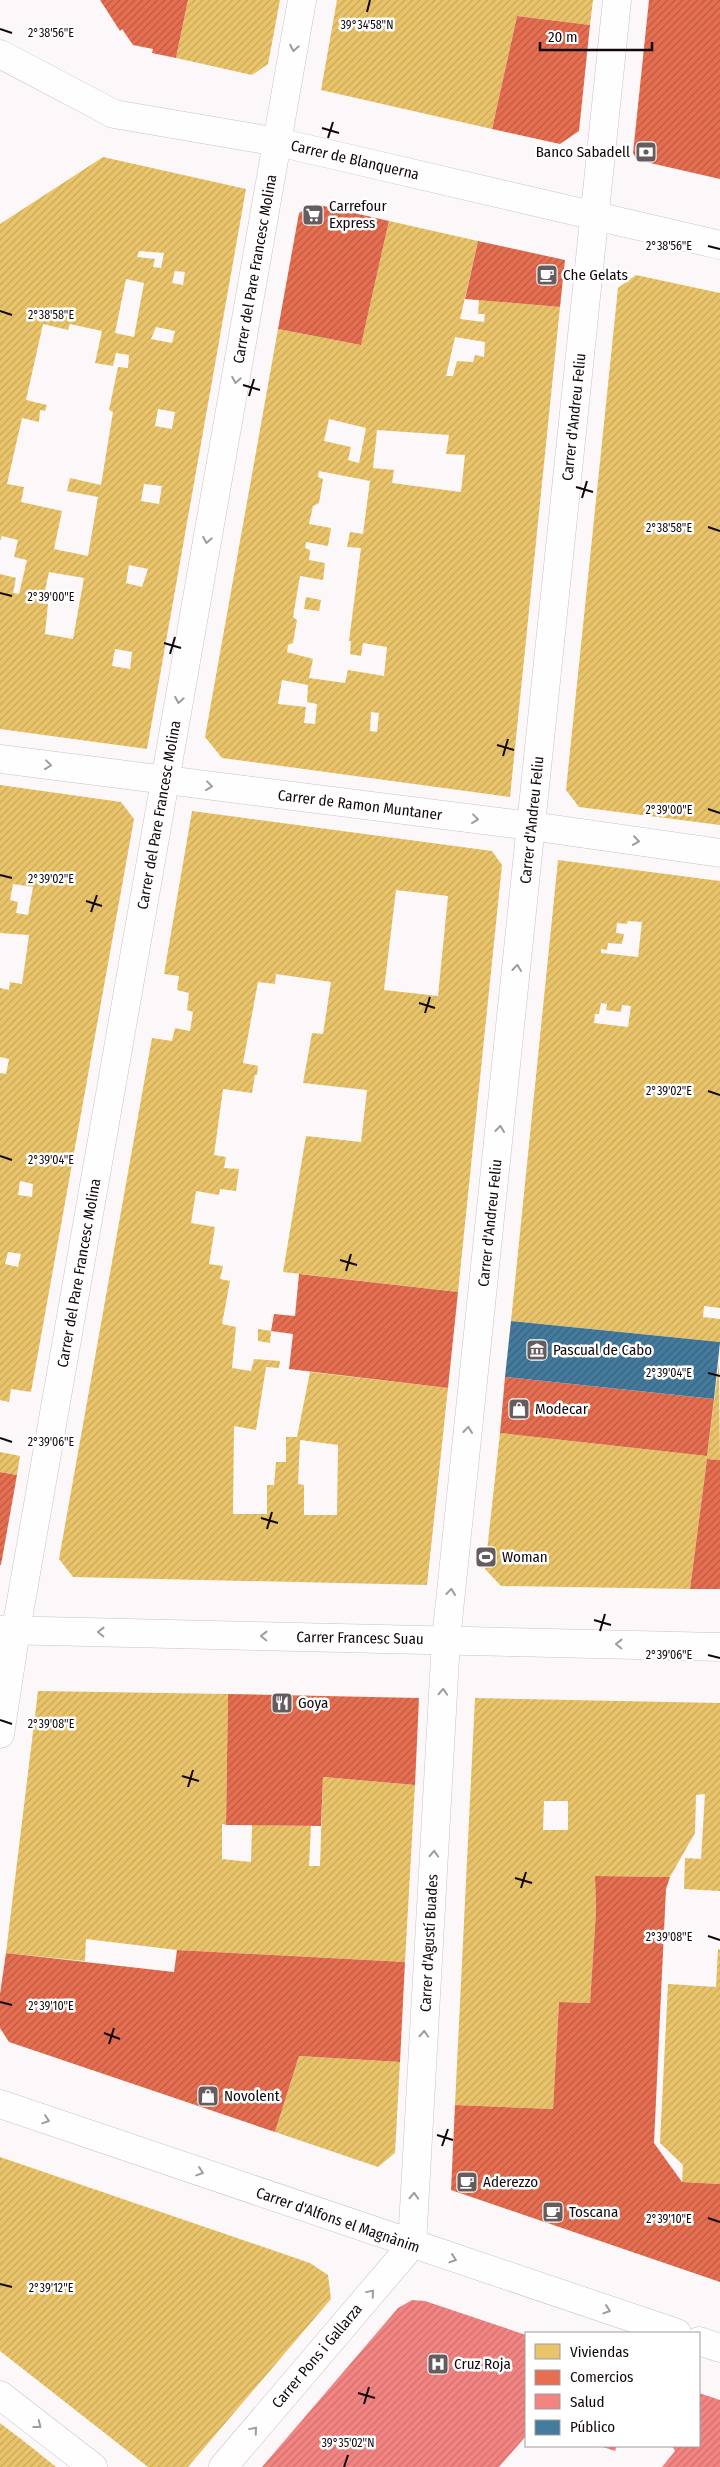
<svg xmlns="http://www.w3.org/2000/svg" width="720" height="2467" font-family="'Fira Sans Condensed',sans-serif">
	<style>
		.homes { fill: url(#homes-hatch); fill-rule: evenodd }
		.shops { fill: url(#shops-hatch) }
		.health { fill: url(#health-hatch) }
		.public { fill: url(#public-hatch) }
		.lines { fill: none; stroke-linecap: round; stroke-linejoin: round }
		.minor-casing { stroke: #cac2c5; stroke-width: 29 }
		.secondary-casing { stroke: #cac2c5; stroke-width: 29 }
		.minor { stroke: #fffefe; stroke-width: 28 }
		.secondary { stroke: #fffefe; stroke-width: 28 }
		.oneway { stroke: #a09c9d }
		.ticks { fill: none; stroke: #12080b; stroke-width: 2 }
		.labels { text-anchor: middle; stroke-width: 5; stroke-linejoin: round; paint-order: stroke }
		.poi-label { font-size: 15px; fill: #12080b; stroke: #fff; text-anchor: start }
		.street-label { font-size: 15px; fill: #12080b; stroke: #fff }
		.ticks-label { font-size: 12px; text-anchor: middle; fill: #12080b; stroke: #fff; stroke-width: 5; stroke-linejoin: round; paint-order: stroke }
	</style>
	<defs>
		<pattern id="homes-hatch" width="6" height="6" patternUnits="userSpaceOnUse" patternTransform="scale(1.25)"><rect width="6" height="6" fill="#e9c46a"/><path d="M-1 1l2-2M0 6l6-6M5 7l2-2" fill="none" stroke="#c7a75b"/></pattern>
		<pattern id="shops-hatch" width="6" height="6" patternUnits="userSpaceOnUse" patternTransform="scale(1.25)"><rect width="6" height="6" fill="#e76f51"/><path d="M-1 1l2-2M0 6l6-6M5 7l2-2" fill="none" stroke="#ba5941"/></pattern>
		<pattern id="health-hatch" width="6" height="6" patternUnits="userSpaceOnUse" patternTransform="scale(1.25)"><rect width="6" height="6" fill="#f28482"/><path d="M-1 1l2-2M0 6l6-6M5 7l2-2" fill="none" stroke="#ce706f"/></pattern>
		<pattern id="public-hatch" width="6" height="6" patternUnits="userSpaceOnUse" patternTransform="scale(1.25)"><rect width="6" height="6" fill="#457b9d"/><path d="M-1 1l2-2M0 6l6-6M5 7l2-2" fill="none" stroke="#38637e"/></pattern>
	</defs>
	<rect width="100%" height="100%" fill="#fcf8f9"/>
	<g class="homes">
		<polygon points="188,0 280,0 268,64 252,75 176,58"/>
		<polygon points="337,0 593,0 590,25 517,16 492,129 321,90"/>
		<path d="M103 157 246 189 147 749 0 729V574L16 578 13 593 19 594 27 560 14 557 18 540 2 536 0 541V224ZM139 251 164 253 161 268 153 267 155 259 137 257ZM175 271 185 272 183 285 172 283ZM126 279 144 283 134 337 115 333ZM43 324 68 330 70 324 102 331 95 363 113 366 116 353 129 355 128 368 118 367 109 410 113 412 101 485 70 478 67 491 98 497 88 556 54 549 62 511 21 502 24 487 7 484 22 418 39 422 40 410 45 411 47 405 26 400ZM156 327 175 331 172 343 151 339ZM158 409 175 412 172 429 155 426ZM144 484 162 486 159 504 141 501ZM129 565 148 569 142 587 126 583ZM49 572 84 578 73 639 45 634 48 604 43 603V600ZM115 649 132 652 130 669 112 666Z"/>
		<path d="M389 221 478 241 460 319 484 322 485 314H478L479 300 560 307 510 797 222 758 205 737 278 329 361 345ZM455 337 485 342 484 357 475 355 473 362 457 361 453 376H446ZM329 419 366 428 359 463 348 460 351 447 324 441ZM377 430 449 435 446 454 465 455 461 492 392 483 394 470 373 468ZM319 471 370 481 363 534 350 532 347 547 361 548 349 641H351L350 654 361 656 363 643 387 647 384 676 348 670 345 683 309 678 313 659 287 652 288 645 293 643 297 620 293 617 300 576 323 580 325 563 309 560 310 550 305 548 306 542 328 546 331 528 309 524 313 506 319 503 323 479 318 477ZM282 680 308 685 307 702 317 704 315 724 304 723 306 707 278 704ZM371 712 379 713 377 732 370 731Z"/>
		<polygon points="636,275 720,293 720,825 579,807 566,790 618,288"/>
		<polygon points="306,597 321,600 319,611 304,609"/>
		<path d="M0 785 121 802 134 819 31 1392 11 1389 9 1402 0 1400V1073L6 1074 9 1059 0 1057V988L9 990 10 982 22 984 29 935 0 933ZM13 884 33 887 28 915 16 913 18 902 10 900ZM20 1181 33 1184 32 1197 18 1195ZM8 1252 21 1254 18 1267 5 1264Z"/>
		<path d="M192 811 492 851 502 865 458 1292 283 1272 306 1136 361 1142 367 1090 303 1083 312 1033 323 1034 331 982 276 974 275 984 258 982 243 1063 258 1066 257 1075H255L252 1093 223 1089 214 1155 226 1157 224 1168 239 1169 236 1191 220 1189 219 1195 196 1191 191 1223 215 1227 209 1264 223 1266 220 1279 230 1281 222 1324 236 1327 232 1368 251 1371 254 1359 280 1361 279 1368 266 1367 256 1430 234 1426 233 1514H267V1485H274L276 1462H286V1437H297L310 1372 448 1388 427 1585 73 1577 59 1559 152 1038 172 1041 175 1028 190 1031 193 1012 187 1010 189 993 177 990 179 976 164 974ZM396 890 448 896 438 996 384 990ZM300 1440 338 1445 337 1515H304V1485L298 1484Z"/>
		<path d="M558 860 720 881V1308L704 1306 703 1317 720 1319V1342L511 1321ZM628 921 642 922 638 957 601 953V949L607 950 608 943 622 944 624 934 616 933 617 923 627 924ZM601 1003 607 1004 606 1010 621 1012 622 1005 631 1006 628 1027 594 1023 595 1014H599Z"/>
		<polygon points="258,1329 271,1331 270,1343 258,1341"/>
		<polygon points="719,1363 720,1460 707,1459 690,1589 501,1586 485,1569 500,1433 707,1456"/>
		<polygon points="0,1452 20,1456 17,1475 0,1472"/>
		<polygon points="38,1691 228,1694 226,1825 222,1824 222,1859 251,1862 252,1825 311,1826 309,1866 320,1866 323,1777 415,1785 405,1962 177,1950 86,1939 85,1961 6,1953"/>
		<path d="M475 1698 720 1703V1891L684 1889 685 1858 701 1859 705 1794 696 1795 695 1833 670 1877 595 1876 596 1911 590 2003 559 2002 553 2109 455 2105ZM544 1801H568V1830H543Z"/>
		<polygon points="718,1949 720,1950 720,2184 682,2182 683,2165 660,2143 668,1984 716,1987"/>
		<polygon points="299,2056 400,2062 395,2153 378,2167 275,2132"/>
		<polygon points="0,2157 310,2263 328,2275 331,2299 188,2467 148,2467 0,2351"/>
		<polygon points="0,2423 30,2446 56,2467 0,2467"/>
	</g>
	<g class="shops">
		<polygon points="100,0 188,0 176,58 152,53 153,49 133,45 122,29 120,31"/>
		<polygon points="649,0 720,0 720,179 637,160 633,153"/>
		<polygon points="517,16 590,25 579,131 560,144 492,129"/>
		<polygon points="315,204 389,221 361,345 278,329 299,213"/>
		<polygon points="478,241 565,260 560,307 465,299"/>
		<polygon points="299,1274 458,1292 448,1388 289,1369 293,1334 271,1331 274,1314 295,1316"/>
		<polygon points="505,1377 714,1399 707,1456 500,1433"/>
		<polygon points="707,1459 720,1460 720,1589 690,1589"/>
		<polygon points="0,1472 17,1475 1,1565 0,1565"/>
		<polygon points="228,1694 419,1698 415,1785 323,1777 321,1826 226,1825"/>
		<polygon points="595,1876 670,1877 666,1889 654,2143 682,2182 720,2184 720,2282 451,2190 455,2105 553,2109 559,2002 590,2003 596,1911"/>
		<polygon points="177,1950 405,1962 400,2062 299,2056 275,2132 9,2042 0,2028 0,1994 6,1953 174,1972"/>
	</g>
	<g class="health">
		<polygon points="412,2300 425,2301 526,2335 526,2436 499,2467 262,2467 398,2308"/>
		<polygon points="699,2393 720,2400 720,2467 662,2467 675,2451 672,2446 699,2446"/>
		<polygon points="600,2446 617,2446 615,2451"/>
	</g>
	<polygon class="public" points="511,1321 720,1342 714,1399 505,1377"/>
	<g class="lines">
		<g class="minor-casing">
			<g id="minor">
				<polyline points="0,54 114,114 278,142 720,245"/>
				<polyline points="0,759 531,826 720,853"/>
				<polyline points="0,1734 16,1630 302,0"/>
				<polyline points="0,2395 93,2467"/>
				<polyline points="223,2467 412,2245 446,1640 617,0"/>
			</g>
		</g>
		<g class="secondary-casing">
			<g id="secondary">
				<polyline points="0,1630 720,1647"/>
				<polyline points="0,2104 677,2333"/>
				<polyline points="699,2341 720,2348"/>
			</g>
		</g>
		<use href="#minor" class="minor"/>
		<use href="#secondary" class="secondary"/>
	</g>
	<defs><path id="oneway-chevron" d="M-2-3.5L2.5 0L-2 3.5" fill="none" stroke-width="1.6" stroke-linecap="round" stroke-linejoin="round" transform="scale(1.25)"/></defs>
	<g class="oneway">
		<use href="#oneway-chevron" transform="translate(294 48) rotate(100)"/>
		<use href="#oneway-chevron" transform="translate(236 380) rotate(100)"/>
		<use href="#oneway-chevron" transform="translate(207 540) rotate(100)"/>
		<use href="#oneway-chevron" transform="translate(179 700) rotate(100)"/>
		<use href="#oneway-chevron" transform="translate(48 765) rotate(7)"/>
		<use href="#oneway-chevron" transform="translate(209 786) rotate(7)"/>
		<use href="#oneway-chevron" transform="translate(475 819) rotate(7)"/>
		<use href="#oneway-chevron" transform="translate(636 841) rotate(8)"/>
		<use href="#oneway-chevron" transform="translate(517 968) rotate(-84)"/>
		<use href="#oneway-chevron" transform="translate(500 1129) rotate(-84)"/>
		<use href="#oneway-chevron" transform="translate(468 1430) rotate(-84)"/>
		<use href="#oneway-chevron" transform="translate(451 1592) rotate(-84)"/>
		<use href="#oneway-chevron" transform="translate(101 1632) rotate(-179)"/>
		<use href="#oneway-chevron" transform="translate(264 1636) rotate(-179)"/>
		<use href="#oneway-chevron" transform="translate(619 1644) rotate(-179)"/>
		<use href="#oneway-chevron" transform="translate(443 1692) rotate(-87)"/>
		<use href="#oneway-chevron" transform="translate(434 1854) rotate(-87)"/>
		<use href="#oneway-chevron" transform="translate(424 2034) rotate(-87)"/>
		<use href="#oneway-chevron" transform="translate(46 2120) rotate(19)"/>
		<use href="#oneway-chevron" transform="translate(200 2172) rotate(19)"/>
		<use href="#oneway-chevron" transform="translate(414 2196) rotate(-87)"/>
		<use href="#oneway-chevron" transform="translate(453 2259) rotate(18)"/>
		<use href="#oneway-chevron" transform="translate(371 2293) rotate(-50)"/>
		<use href="#oneway-chevron" transform="translate(607 2310) rotate(18)"/>
		<use href="#oneway-chevron" transform="translate(38 2425) rotate(38)"/>
		<use href="#oneway-chevron" transform="translate(254 2430) rotate(-50)"/>
	</g>
	<path class="ticks" d="M367 12 370 0M0 29 12 33M322 128 339 133M328 138 333 122M708 246 720 249M0 311 12 315M243 385 260 390M249 396 254 379M576 487 593 492M582 498 587 481M708 527 720 531M0 593 12 596M164 643 181 648M170 654 175 637M497 745 514 750M503 756 508 739M708 809 720 813M0 875 12 878M86 901 102 906M91 912 97 895M419 1003 435 1008M425 1013 430 997M708 1091 720 1095M0 1156 12 1160M340 1260 357 1265M346 1271 351 1254M708 1373 720 1376M0 1438 12 1442M261 1518 278 1523M267 1529 272 1512M594 1620 611 1625M600 1631 605 1614M708 1655 720 1658M0 1720 12 1724M182 1776 199 1781M188 1787 193 1770M515 1878 532 1883M521 1888 526 1872M708 1936 720 1940M0 2002 12 2005M104 2033 120 2039M109 2044 114 2028M437 2135 453 2140M442 2146 448 2129M708 2218 720 2222M0 2284 12 2287M358 2393 375 2398M364 2404 369 2387M344 2467 348 2455"/>
	<defs>
		<g id="bank-square" transform="scale(1.125)"><rect x="-9" y="-9" width="18" height="18" rx="4" fill="#645c5e" stroke="#fff"/><path d="M-6-4H6V4H-6ZM0-2.3a2.3 2.3 0 1 0 0 4.6a2.3 2.3 0 1 0 0-4.6Z" fill="#fff"/></g>
		<g id="supermarket-square" transform="scale(1.125)"><rect x="-9" y="-9" width="18" height="18" rx="4" fill="#645c5e" stroke="#fff"/><path d="M-6-5.5h2.5l.6 2H6L4.5 2H-2.5L-4.4-4H-6ZM-1.5 3.2a1.3 1.3 0 1 0 .1 0ZM3 3.2a1.3 1.3 0 1 0 .1 0Z" fill="#fff"/></g>
		<g id="cafe-square" transform="scale(1.125)"><rect x="-9" y="-9" width="18" height="18" rx="4" fill="#645c5e" stroke="#fff"/><path d="M-5.5-4.5H6V0H3Q3 3.5 0 3.5H-2.5Q-5.5 3.5-5.5 0ZM3-3.2v2h1.7v-2ZM-6 4.5H4V6H-6Z" fill="#fff"/></g>
		<g id="museum-square" transform="scale(1.125)"><rect x="-9" y="-9" width="18" height="18" rx="4" fill="#645c5e" stroke="#fff"/><path d="M0-6L6-3V-2H-6V-3ZM-5-1h2V3h-2ZM-1-1h2V3h-2ZM3-1h2V3H3ZM-6 4H6V6H-6Z" fill="#fff"/></g>
		<g id="shop-square" transform="scale(1.125)"><rect x="-9" y="-9" width="18" height="18" rx="4" fill="#645c5e" stroke="#fff"/><path d="M-5-2.5h2.3a2.7 3.5 0 0 1 5.4 0H5L5.5 6h-11ZM-1.5-2.5h3a1.5 2.3 0 0 0-3 0Z" fill="#fff"/></g>
		<g id="stadium-square" transform="scale(1.125)"><rect x="-9" y="-9" width="18" height="18" rx="4" fill="#645c5e" stroke="#fff"/><path d="M0-5a6.5 5 0 1 0 0 10a6.5 5 0 1 0 0-10ZM-3.5-1.8h7v3.6h-7Z" fill="#fff"/></g>
		<g id="restaurant-square" transform="scale(1.125)"><rect x="-9" y="-9" width="18" height="18" rx="4" fill="#645c5e" stroke="#fff"/><path d="M-5-6h1v4h1v-4h1v4h1v-4h1v5L-1.5 .5V6h-2V.5L-5-1ZM5-6V6H3V1.5H1.5Q1.5-4 5-6Z" fill="#fff"/></g>
		<g id="hospital-square" transform="scale(1.125)"><rect x="-9" y="-9" width="18" height="18" rx="4" fill="#645c5e" stroke="#fff"/><path d="M-5-5h3v3.5h4V-5h3V5h-3V1.5h-4V5h-3Z" fill="#fff"/></g>
	</defs>
	<g fill-rule="evenodd">
		<use href="#bank-square" x="646" y="152"/>
		<use href="#supermarket-square" x="313" y="215"/>
		<use href="#cafe-square" x="547" y="275"/>
		<use href="#museum-square" x="537" y="1350"/>
		<use href="#shop-square" x="519" y="1409"/>
		<use href="#stadium-square" x="486" y="1557"/>
		<use href="#restaurant-square" x="282" y="1703"/>
		<use href="#shop-square" x="208" y="2096"/>
		<use href="#cafe-square" x="467" y="2182"/>
		<use href="#cafe-square" x="553" y="2212"/>
		<use href="#hospital-square" x="438" y="2364"/>
	</g>
	<g class="labels">
		<g class="poi-label">
			<text x="630" y="157" text-anchor="end">Banco Sabadell</text>
			<text x="329" y="211">Carrefour<tspan x="329" dy="17">Express</tspan></text>
			<text x="563" y="280">Che Gelats</text>
			<text x="553" y="1355">Pascual de Cabo</text>
			<text x="535" y="1414">Modecar</text>
			<text x="502" y="1562">Woman</text>
			<text x="298" y="1708">Goya</text>
			<text x="224" y="2101">Novolent</text>
			<text x="483" y="2187">Aderezzo</text>
			<text x="569" y="2217">Toscana</text>
			<text x="454" y="2369">Cruz Roja</text>
		</g>
		<g class="street-label">
			<text transform="translate(355 160) rotate(13)" y="5">Carrer de Blanquerna</text>
			<text transform="translate(255 269) rotate(-80)" y="5">Carrer del Pare Francesc Molina</text>
			<text transform="translate(574 417) rotate(-84)" y="5">Carrer d'Andreu Feliu</text>
			<text transform="translate(360 805) rotate(7)" y="5">Carrer de Ramon Muntaner</text>
			<text transform="translate(159 815) rotate(-80)" y="5">Carrer del Pare Francesc Molina</text>
			<text transform="translate(532 820) rotate(-84)" y="5">Carrer d'Andreu Feliu</text>
			<text transform="translate(490 1223) rotate(-84)" y="5">Carrer d'Andreu Feliu</text>
			<text transform="translate(79 1273) rotate(-80)" y="5">Carrer del Pare Francesc Molina</text>
			<text transform="translate(360 1638) rotate(1)" y="5">Carrer Francesc Suau</text>
			<text transform="translate(429 1943) rotate(-87)" y="5">Carrer d'Agustí Buades</text>
			<text transform="translate(338 2220) rotate(19)" y="5">Carrer d'Alfons el Magnànim</text>
			<text transform="translate(317 2356) rotate(-50)" y="5">Carrer Pons i Gallarza</text>
		</g>
	</g>
	<g class="ticks-label">
		<text x="367" y="29">39°34'58"N</text>
		<text x="51" y="37">2°38'56"E</text>
		<text x="669" y="250">2°38'56"E</text>
		<text x="51" y="319">2°38'58"E</text>
		<text x="669" y="532">2°38'58"E</text>
		<text x="51" y="601">2°39'00"E</text>
		<text x="669" y="814">2°39'00"E</text>
		<text x="51" y="883">2°39'02"E</text>
		<text x="669" y="1095">2°39'02"E</text>
		<text x="51" y="1164">2°39'04"E</text>
		<text x="669" y="1377">2°39'04"E</text>
		<text x="51" y="1446">2°39'06"E</text>
		<text x="669" y="1659">2°39'06"E</text>
		<text x="51" y="1728">2°39'08"E</text>
		<text x="669" y="1941">2°39'08"E</text>
		<text x="51" y="2010">2°39'10"E</text>
		<text x="669" y="2223">2°39'10"E</text>
		<text x="51" y="2292">2°39'12"E</text>
		<text x="348" y="2447">39°35'02"N</text>
	</g>
	<rect x="525" y="2332" width="175" height="115" fill="#ffffff" stroke="#a09c9d"/>
	<rect x="535" y="2344" width="25" height="15" fill="#e9c46a" stroke="#a09c9d"/>
	<text x="570" y="2357" font-size="15" fill="#12080b">Viviendas</text>
	<rect x="535" y="2370" width="25" height="15" fill="#e76f51" stroke="#a09c9d"/>
	<text x="570" y="2382" font-size="15" fill="#12080b">Comercios</text>
	<rect x="535" y="2394" width="25" height="15" fill="#f28482" stroke="#a09c9d"/>
	<text x="570" y="2407" font-size="15" fill="#12080b">Salud</text>
	<rect x="535" y="2420" width="25" height="15" fill="#457b9d" stroke="#a09c9d"/>
	<text x="570" y="2432" font-size="15" fill="#12080b">Público</text>
	<path d="M540 42v8h112v-8" fill="none" stroke="#12080b" stroke-width="2.5"/>
	<text x="548" y="42" font-size="15" fill="#12080b" stroke="#ffffff" stroke-width="4" paint-order="stroke">20 m</text>
</svg>
